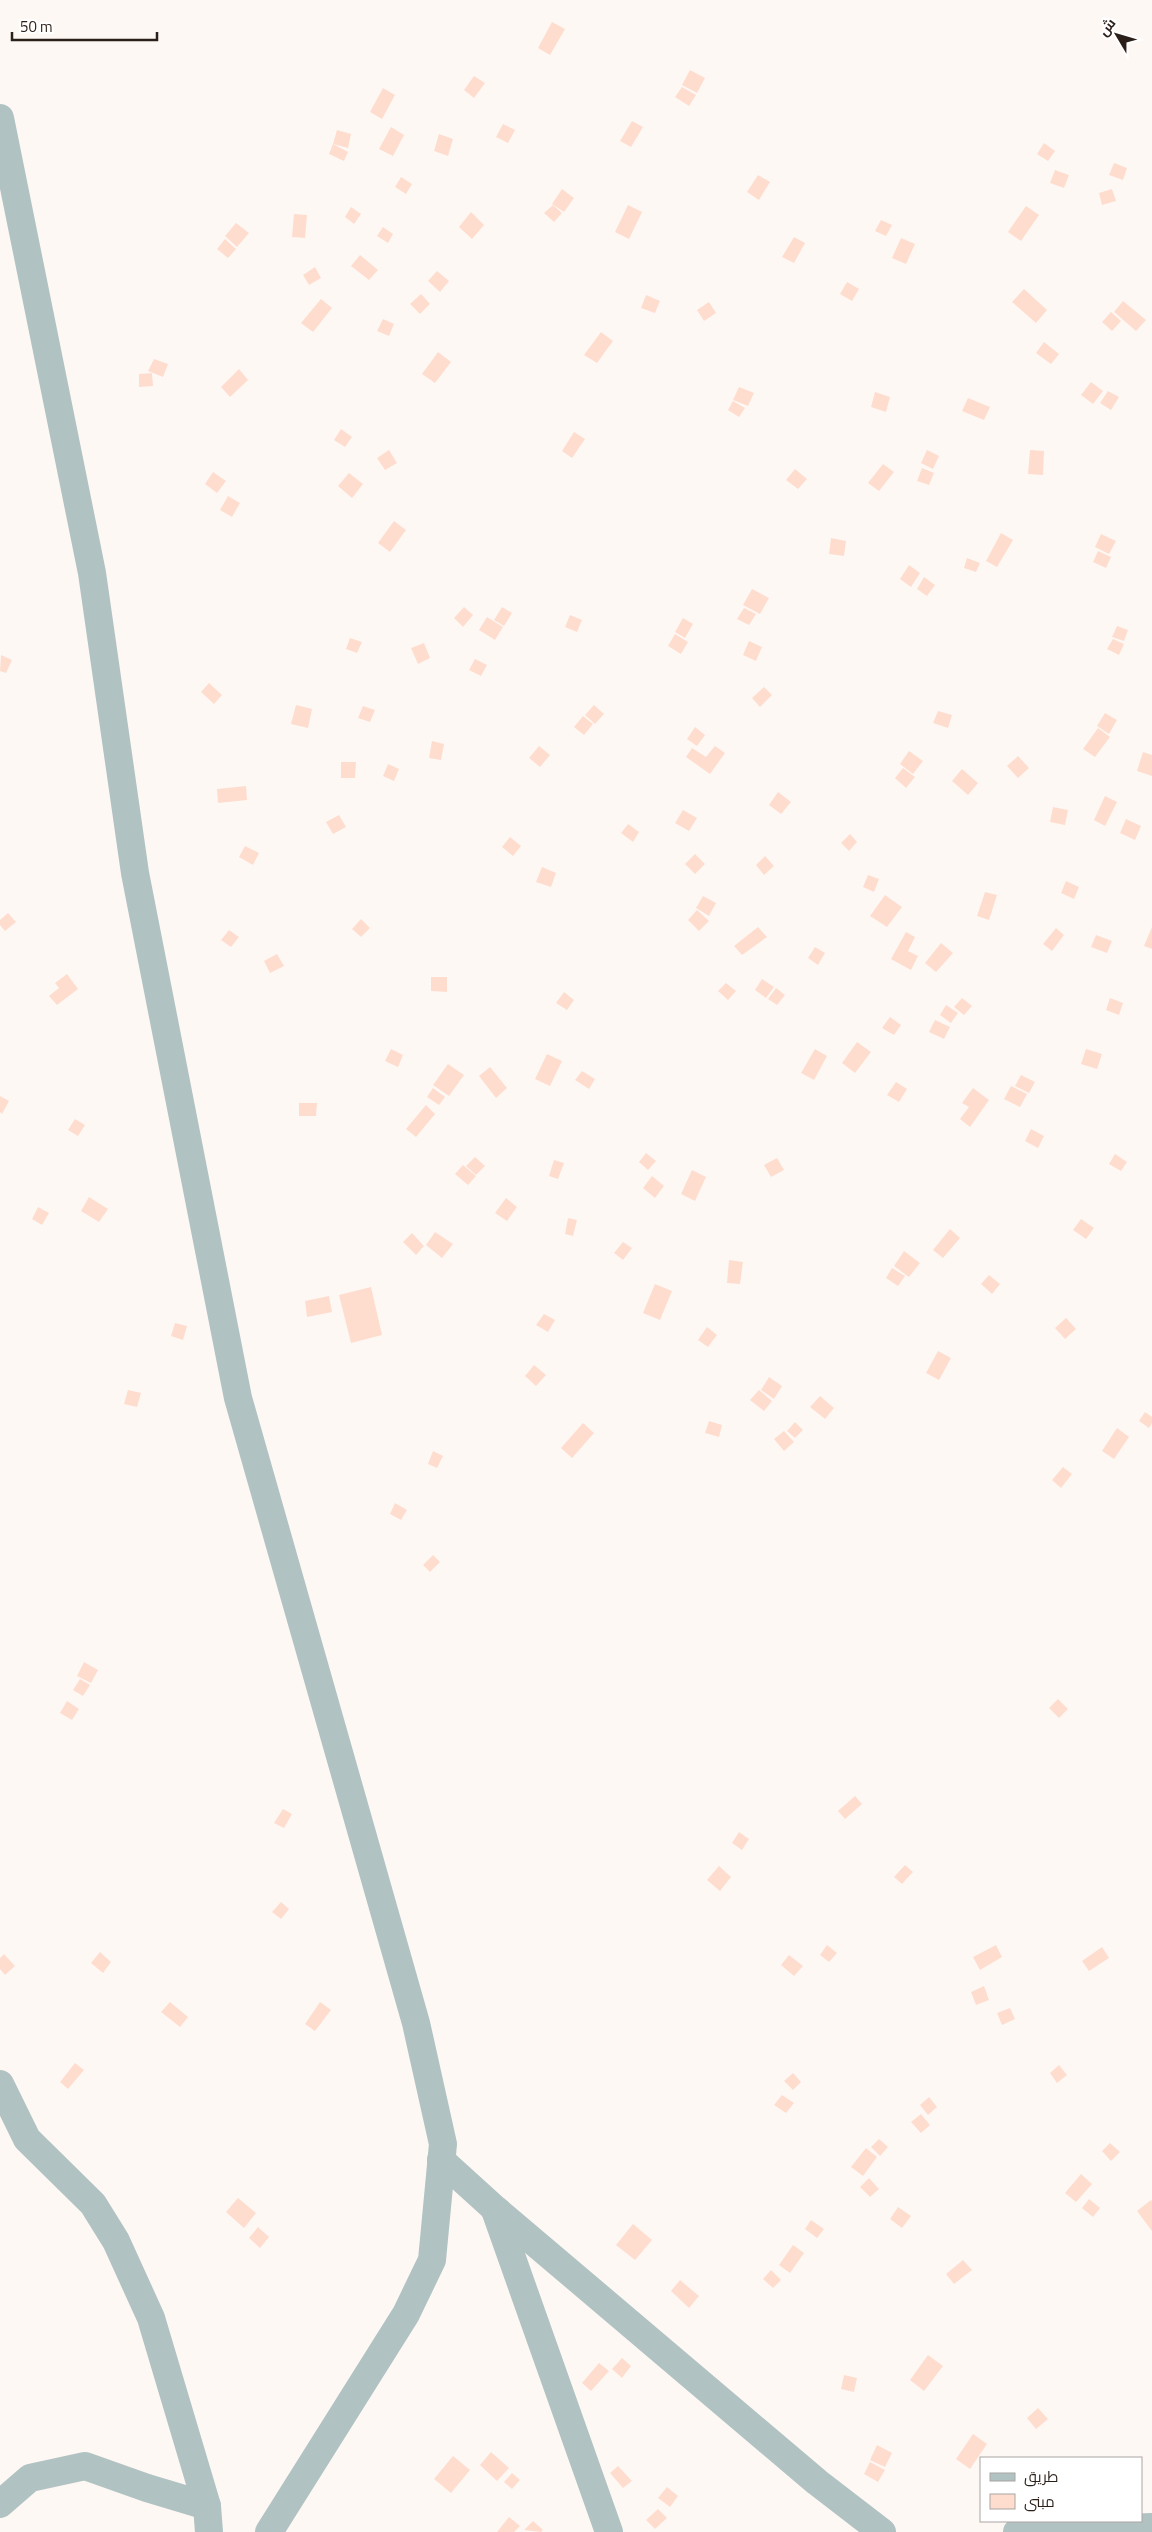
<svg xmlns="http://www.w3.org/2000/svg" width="1152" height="2532" font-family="'Titillium Web',Cairo,sans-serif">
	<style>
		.building { fill: #feddce }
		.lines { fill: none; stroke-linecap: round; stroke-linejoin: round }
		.minor { stroke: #b0c2c1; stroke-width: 28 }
	</style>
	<rect width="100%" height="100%" fill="#fef8f5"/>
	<g class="building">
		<polygon points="552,22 565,29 550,55 538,48"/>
		<polygon points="690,70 705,78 697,93 682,85"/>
		<polygon points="474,76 485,83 474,98 464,90"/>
		<polygon points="682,87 696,95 689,106 675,97"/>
		<polygon points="383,88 395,95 382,119 370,112"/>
		<polygon points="632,121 643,127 631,147 620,141"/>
		<polygon points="503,124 515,130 508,143 496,137"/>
		<polygon points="391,127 404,135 393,156 379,149"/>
		<polygon points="337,130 351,134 348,148 333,144"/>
		<polygon points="439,134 453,139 448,156 434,151"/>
		<polygon points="1044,143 1055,151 1048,161 1037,154"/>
		<polygon points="333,144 348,152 344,161 329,154"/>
		<polygon points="1114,163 1127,168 1123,180 1109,175"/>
		<polygon points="1055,170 1069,175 1064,188 1050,183"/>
		<polygon points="758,175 770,182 759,200 747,192"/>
		<polygon points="401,177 412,184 406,194 395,187"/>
		<polygon points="562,189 574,198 564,212 552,204"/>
		<polygon points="1112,189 1116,201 1102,205 1099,193"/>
		<polygon points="553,205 562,213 554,222 544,213"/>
		<polygon points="628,205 642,212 629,239 615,232"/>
		<polygon points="1026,206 1039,215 1021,241 1008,232"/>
		<polygon points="351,207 361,214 354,224 345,217"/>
		<polygon points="471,212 484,225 472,239 459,227"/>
		<polygon points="294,214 307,215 305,238 292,237"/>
		<polygon points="881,220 892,225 886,236 875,231"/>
		<polygon points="236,223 249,233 237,247 225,236"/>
		<polygon points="383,227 393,234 388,243 377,236"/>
		<polygon points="794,237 805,243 794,263 782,257"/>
		<polygon points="901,238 915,244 906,264 892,258"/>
		<polygon points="225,239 236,249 228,258 217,249"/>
		<polygon points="360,255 378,270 369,280 351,266"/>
		<polygon points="315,267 321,278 309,285 303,275"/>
		<polygon points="437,271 449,281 440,292 428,281"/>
		<polygon points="847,282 859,289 852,301 840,294"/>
		<polygon points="1024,289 1047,310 1036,323 1012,302"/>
		<polygon points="421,294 430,304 420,314 410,304"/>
		<polygon points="646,295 660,301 655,313 641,308"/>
		<polygon points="321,299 332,308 313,332 301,323"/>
		<polygon points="1123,301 1146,320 1136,331 1114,312"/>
		<polygon points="709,302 716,313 704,321 697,310"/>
		<polygon points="1111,312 1121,321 1112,331 1102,322"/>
		<polygon points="383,319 394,324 389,336 377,331"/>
		<polygon points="601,332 613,341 597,363 584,355"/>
		<polygon points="1044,342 1059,354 1051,364 1036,353"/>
		<polygon points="438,352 451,362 435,383 422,374"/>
		<polygon points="154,359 168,364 163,377 148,371"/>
		<polygon points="239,369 248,380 230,397 221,387"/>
		<polygon points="152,373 153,386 139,387 139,374"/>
		<polygon points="1091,382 1103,391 1093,404 1081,395"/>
		<polygon points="739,387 754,393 748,406 733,400"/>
		<polygon points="1108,391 1119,397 1111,410 1100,403"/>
		<polygon points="875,392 890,397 886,412 871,407"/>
		<polygon points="968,398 990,407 984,420 962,411"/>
		<polygon points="733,401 745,408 739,417 728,410"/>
		<polygon points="341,429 352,437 345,447 334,440"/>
		<polygon points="574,432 585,439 572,458 562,451"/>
		<polygon points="389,450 397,463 385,470 377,458"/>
		<polygon points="927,450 939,456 933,469 921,463"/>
		<polygon points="1030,450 1044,451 1043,475 1028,474"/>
		<polygon points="883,464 894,472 879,491 868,483"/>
		<polygon points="922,468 934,473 929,485 917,481"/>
		<polygon points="795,469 807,479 798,489 786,480"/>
		<polygon points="213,472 226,481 217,493 205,484"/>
		<polygon points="349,473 363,484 352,498 338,486"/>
		<polygon points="228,496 240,503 232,517 220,510"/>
		<polygon points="394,521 406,530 390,552 378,543"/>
		<polygon points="1001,533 1013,540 997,567 986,561"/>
		<polygon points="1101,534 1116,541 1109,554 1095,547"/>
		<polygon points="831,538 846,541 844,556 829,554"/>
		<polygon points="1098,551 1111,557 1106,568 1093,562"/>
		<polygon points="967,558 980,563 976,572 964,568"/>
		<polygon points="909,565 920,573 911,587 900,579"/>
		<polygon points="924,577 935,585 927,596 917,589"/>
		<polygon points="752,589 769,598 760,614 743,605"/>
		<polygon points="464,607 473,615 463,627 454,618"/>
		<polygon points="502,607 512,613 504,626 494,620"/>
		<polygon points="744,608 756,614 749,625 737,619"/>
		<polygon points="570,615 582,620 577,632 565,627"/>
		<polygon points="487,617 503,627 495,640 479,630"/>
		<polygon points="683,618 693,624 685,638 675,632"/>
		<polygon points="1117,626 1128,630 1124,641 1112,637"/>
		<polygon points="675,634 688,642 681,654 668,646"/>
		<polygon points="350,638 362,642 357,653 346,649"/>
		<polygon points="1113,639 1124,644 1119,655 1107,649"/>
		<polygon points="749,641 762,647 756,661 743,655"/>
		<polygon points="424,643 430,658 418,664 411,648"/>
		<polygon points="1,655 12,660 6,673 0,671"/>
		<polygon points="475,659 487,665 481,676 469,670"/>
		<polygon points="209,683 222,695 214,704 201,692"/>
		<polygon points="764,687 772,695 760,707 752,698"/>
		<polygon points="296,705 312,709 308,728 291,724"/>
		<polygon points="594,705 604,714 595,724 585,715"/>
		<polygon points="363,706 375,710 370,722 358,718"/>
		<polygon points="938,711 952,715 948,728 933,723"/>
		<polygon points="1105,713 1117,720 1109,734 1097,726"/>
		<polygon points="583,716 593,724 584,735 574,727"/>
		<polygon points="695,727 705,735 697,746 687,739"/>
		<polygon points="1098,728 1110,737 1095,757 1083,749"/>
		<polygon points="432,741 444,744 441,760 429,758"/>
		<polygon points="539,746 550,755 540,767 529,758"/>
		<polygon points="715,746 725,753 710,774 686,757 692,748 706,757"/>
		<polygon points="909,751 923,761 913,774 900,764"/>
		<polygon points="1143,752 1152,755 1152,776 1137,771"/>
		<polygon points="1018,756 1029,768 1018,778 1007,766"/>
		<polygon points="341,762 356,762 355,778 341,778"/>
		<polygon points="388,764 399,769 394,781 383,776"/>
		<polygon points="903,768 915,777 906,788 895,778"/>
		<polygon points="962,769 978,783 968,795 952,781"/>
		<polygon points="246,786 247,800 218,803 217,789"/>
		<polygon points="778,792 791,802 781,814 769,805"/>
		<polygon points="1105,796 1117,802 1105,826 1094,820"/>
		<polygon points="1053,807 1068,810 1065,825 1050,822"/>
		<polygon points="683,810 697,818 689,831 675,823"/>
		<polygon points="339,815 346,827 333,834 326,822"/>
		<polygon points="1126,819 1141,826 1135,840 1120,833"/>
		<polygon points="628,824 639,832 633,842 621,833"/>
		<polygon points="850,834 857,842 849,851 841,843"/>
		<polygon points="510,837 521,846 513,856 502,847"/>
		<polygon points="245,846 259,853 253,865 239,857"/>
		<polygon points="695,854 705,864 695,874 685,864"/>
		<polygon points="765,856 774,866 764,875 756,865"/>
		<polygon points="542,867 556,873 551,887 536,882"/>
		<polygon points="868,875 879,879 874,892 863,887"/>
		<polygon points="1066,881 1079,887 1074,899 1061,893"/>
		<polygon points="985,892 997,895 989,920 977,916"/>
		<polygon points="885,895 902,907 887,927 870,916"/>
		<polygon points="703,896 716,903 709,916 696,908"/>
		<polygon points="697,910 709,921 699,931 688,920"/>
		<polygon points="8,913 16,922 5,931 0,925 0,920"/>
		<polygon points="361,919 370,928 361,937 352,929"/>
		<polygon points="758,927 767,937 742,955 734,946"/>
		<polygon points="1152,927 1152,949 1144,946"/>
		<polygon points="1056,928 1064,935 1052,951 1043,944"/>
		<polygon points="229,930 239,937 231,947 221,940"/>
		<polygon points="906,932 915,937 908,951 918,956 911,970 891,959"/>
		<polygon points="1096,935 1112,941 1107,953 1091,947"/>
		<polygon points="941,943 953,953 936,972 925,963"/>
		<polygon points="815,947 825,953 818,965 808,958"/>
		<polygon points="277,954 284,966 270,973 264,961"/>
		<polygon points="67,974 78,989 57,1005 49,996 59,988 55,983"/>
		<polygon points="431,977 447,977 447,992 431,991"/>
		<polygon points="762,979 774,987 766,998 755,990"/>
		<polygon points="726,983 736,991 728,1000 718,991"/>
		<polygon points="776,988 785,995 777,1005 768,999"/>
		<polygon points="564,992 574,1000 567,1010 556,1003"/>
		<polygon points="962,998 972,1006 964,1015 954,1007"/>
		<polygon points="1110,998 1123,1003 1119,1015 1106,1010"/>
		<polygon points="946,1005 958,1013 951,1023 940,1015"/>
		<polygon points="890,1017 901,1025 894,1035 882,1028"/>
		<polygon points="935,1020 950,1027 944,1039 929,1032"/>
		<polygon points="857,1042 871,1052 855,1073 842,1063"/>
		<polygon points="391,1049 403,1055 398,1067 385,1061"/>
		<polygon points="815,1049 827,1056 814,1080 801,1073"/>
		<polygon points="1086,1049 1102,1054 1097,1069 1081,1064"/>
		<polygon points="547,1054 562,1061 550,1086 535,1079"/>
		<polygon points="448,1064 464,1075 449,1096 433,1085"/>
		<polygon points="490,1067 507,1088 496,1098 479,1076"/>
		<polygon points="582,1071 595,1079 589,1089 575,1080"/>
		<polygon points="1021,1075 1035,1082 1029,1093 1015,1086"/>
		<polygon points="896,1082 907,1089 899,1102 887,1095"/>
		<polygon points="1011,1086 1027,1094 1020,1107 1004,1099"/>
		<polygon points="433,1088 445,1097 439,1105 427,1097"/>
		<polygon points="973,1088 989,1100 970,1127 960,1119 969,1107 962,1103"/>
		<polygon points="0,1096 9,1101 2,1114 0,1112"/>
		<polygon points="299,1103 317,1103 316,1116 299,1116"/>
		<polygon points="426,1105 435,1114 416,1137 406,1129"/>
		<polygon points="75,1119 85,1125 78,1136 68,1130"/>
		<polygon points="1031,1129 1044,1136 1038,1148 1025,1141"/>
		<polygon points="646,1153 656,1161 648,1170 639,1162"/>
		<polygon points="1115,1154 1127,1162 1121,1171 1109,1164"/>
		<polygon points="475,1157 485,1166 476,1175 466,1166"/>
		<polygon points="777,1158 784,1170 771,1177 764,1165"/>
		<polygon points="554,1160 564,1163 558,1179 549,1176"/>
		<polygon points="463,1165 476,1176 468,1185 455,1174"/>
		<polygon points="692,1170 706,1177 695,1201 681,1194"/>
		<polygon points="652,1176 664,1186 655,1198 643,1188"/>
		<polygon points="89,1197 108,1209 99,1222 81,1211"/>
		<polygon points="506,1198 517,1207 507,1221 495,1213"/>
		<polygon points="38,1207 49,1213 42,1225 32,1219"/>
		<polygon points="568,1218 577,1220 573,1236 565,1234"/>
		<polygon points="1081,1219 1094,1228 1086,1239 1073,1230"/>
		<polygon points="950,1229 960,1238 943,1258 933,1250"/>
		<polygon points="435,1232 453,1244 442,1258 426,1245"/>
		<polygon points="412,1233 424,1246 416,1255 403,1242"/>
		<polygon points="623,1242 632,1248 623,1260 614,1253"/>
		<polygon points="904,1251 920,1263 909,1277 894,1266"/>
		<polygon points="729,1260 743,1262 740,1284 727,1283"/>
		<polygon points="892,1268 905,1276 898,1286 886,1278"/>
		<polygon points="989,1275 1000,1284 992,1294 981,1284"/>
		<polygon points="655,1284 672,1291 660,1320 643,1313"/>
		<polygon points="371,1287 382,1335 351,1343 339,1295"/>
		<polygon points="329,1296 332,1312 307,1317 305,1301"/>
		<polygon points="544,1314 555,1320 548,1332 536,1325"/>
		<polygon points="1066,1318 1076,1329 1065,1339 1055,1328"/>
		<polygon points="175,1323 187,1326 183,1340 171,1336"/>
		<polygon points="707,1327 717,1335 708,1347 698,1340"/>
		<polygon points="938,1351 951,1358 939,1380 926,1373"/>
		<polygon points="534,1365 546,1375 536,1386 525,1376"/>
		<polygon points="769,1377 782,1386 774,1399 761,1390"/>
		<polygon points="128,1390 141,1393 137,1407 124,1404"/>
		<polygon points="759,1390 772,1401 764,1411 750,1400"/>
		<polygon points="820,1396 834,1408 825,1419 810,1407"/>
		<polygon points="1145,1412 1152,1417 1152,1423 1149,1428 1139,1421"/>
		<polygon points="709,1421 722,1425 719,1437 705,1433"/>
		<polygon points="795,1422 803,1430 795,1438 787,1431"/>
		<polygon points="583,1423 594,1433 572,1458 561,1448"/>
		<polygon points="1117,1428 1129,1437 1114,1459 1102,1451"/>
		<polygon points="784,1431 794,1442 784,1451 774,1439"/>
		<polygon points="433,1451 443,1456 437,1468 428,1464"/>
		<polygon points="1063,1467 1072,1474 1061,1488 1052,1480"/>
		<polygon points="395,1503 407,1510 401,1520 390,1514"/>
		<polygon points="433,1555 440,1562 430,1572 423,1565"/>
		<polygon points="84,1662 98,1670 91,1683 77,1676"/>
		<polygon points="80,1679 90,1685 83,1696 73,1690"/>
		<polygon points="1058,1699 1068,1709 1059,1718 1049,1708"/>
		<polygon points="67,1701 79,1709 72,1720 60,1713"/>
		<polygon points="855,1796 862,1804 845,1819 838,1811"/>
		<polygon points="283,1809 292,1814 284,1828 274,1823"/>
		<polygon points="739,1832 749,1839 742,1850 732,1843"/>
		<polygon points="905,1865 913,1872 902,1884 894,1877"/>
		<polygon points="719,1866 731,1877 720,1891 707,1880"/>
		<polygon points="281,1902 289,1909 281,1919 272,1912"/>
		<polygon points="827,1945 837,1953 829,1962 820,1955"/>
		<polygon points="996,1945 1002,1957 980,1970 973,1957"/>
		<polygon points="1102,1947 1109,1958 1089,1971 1082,1961"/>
		<polygon points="100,1952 111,1962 103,1973 91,1963"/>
		<polygon points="4,1954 15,1966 5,1975 0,1969 0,1958"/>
		<polygon points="789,1955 803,1966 794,1976 781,1965"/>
		<polygon points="984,1986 989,2000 976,2005 971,1992"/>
		<polygon points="170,2002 188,2017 180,2027 161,2012"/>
		<polygon points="320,2002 331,2010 315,2031 305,2024"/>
		<polygon points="1010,2008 1015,2019 1002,2025 997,2013"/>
		<polygon points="75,2063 84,2070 68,2089 60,2082"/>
		<polygon points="1059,2065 1067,2075 1057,2083 1050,2073"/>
		<polygon points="793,2073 801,2082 793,2090 784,2081"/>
		<polygon points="782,2095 794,2103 786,2113 774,2105"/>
		<polygon points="929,2097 937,2107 928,2115 920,2105"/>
		<polygon points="921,2114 930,2125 921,2133 911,2122"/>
		<polygon points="879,2139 888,2147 880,2156 871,2147"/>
		<polygon points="1110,2143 1120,2152 1111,2161 1102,2151"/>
		<polygon points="866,2148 877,2157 863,2176 851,2167"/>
		<polygon points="1081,2174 1092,2184 1076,2202 1065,2193"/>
		<polygon points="869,2178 879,2189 870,2197 860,2187"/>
		<polygon points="238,2198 256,2213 244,2228 226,2212"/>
		<polygon points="1089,2199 1100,2208 1093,2217 1082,2208"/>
		<polygon points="1151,2200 1152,2201 1152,2231 1137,2211"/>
		<polygon points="898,2207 911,2216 902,2228 890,2219"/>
		<polygon points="811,2220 824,2229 817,2238 805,2229"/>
		<polygon points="633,2224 652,2240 635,2260 616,2245"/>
		<polygon points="258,2227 269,2237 260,2248 249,2238"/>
		<polygon points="793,2245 804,2253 790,2273 779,2265"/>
		<polygon points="963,2260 972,2270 954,2284 946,2274"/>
		<polygon points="771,2270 781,2280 773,2288 763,2279"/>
		<polygon points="680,2280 699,2296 689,2308 671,2291"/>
		<polygon points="928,2355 943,2366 924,2391 910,2380"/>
		<polygon points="622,2358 631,2366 622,2378 612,2369"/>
		<polygon points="599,2363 609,2371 591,2391 582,2383"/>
		<polygon points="844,2375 857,2378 854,2392 841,2389"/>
		<polygon points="1038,2408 1048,2419 1036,2429 1027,2418"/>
		<polygon points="973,2434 987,2444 970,2469 956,2459"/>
		<polygon points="877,2445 892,2453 885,2467 870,2460"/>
		<polygon points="491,2452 509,2468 497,2481 480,2465"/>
		<polygon points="453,2456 470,2470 451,2493 434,2479"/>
		<polygon points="870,2462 885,2470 878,2482 864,2474"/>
		<polygon points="618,2466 632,2481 623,2488 610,2473"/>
		<polygon points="512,2473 520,2480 512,2489 504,2482"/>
		<polygon points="667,2487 678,2496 670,2507 658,2498"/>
		<polygon points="658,2509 667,2518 655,2529 646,2520"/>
		<polygon points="509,2517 520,2526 514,2532 497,2532"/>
		<polygon points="533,2521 543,2530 541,2532 524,2530"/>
	</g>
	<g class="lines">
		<g class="minor">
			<polyline points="0,118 92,573 135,873 238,1398 416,2023 443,2144 432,2260 406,2314 269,2532"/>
			<polyline points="0,2084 27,2139 93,2204 116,2241 151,2318 207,2506"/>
			<polyline points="441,2160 495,2209 817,2482 882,2532"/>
			<polyline points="495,2210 609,2532"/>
			<polyline points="0,2504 30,2478 85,2466 147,2488 207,2506 209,2532"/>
			<polyline points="1017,2532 1152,2527"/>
		</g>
	</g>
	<rect x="980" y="2457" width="162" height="65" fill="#ffffff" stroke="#aaa5a3"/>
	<rect x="990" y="2473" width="25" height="8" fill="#b0c2c1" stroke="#aaa5a3"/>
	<text x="1024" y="2482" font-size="15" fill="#2b1f1a">طريق</text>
	<rect x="990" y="2494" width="25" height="15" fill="#feddce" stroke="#aaa5a3"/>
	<text x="1024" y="2507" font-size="15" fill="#2b1f1a">مبنى</text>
	<g transform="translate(1117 35) rotate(308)" stroke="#ffffff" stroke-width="4" paint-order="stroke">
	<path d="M0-4L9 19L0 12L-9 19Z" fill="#2b1f1a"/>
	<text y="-8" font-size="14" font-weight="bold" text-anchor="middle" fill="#2b1f1a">ش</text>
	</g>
	<path d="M12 32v8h145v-8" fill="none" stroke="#2b1f1a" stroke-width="2.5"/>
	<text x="20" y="32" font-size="15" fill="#2b1f1a" stroke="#ffffff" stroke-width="4" paint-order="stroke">50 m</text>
</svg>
